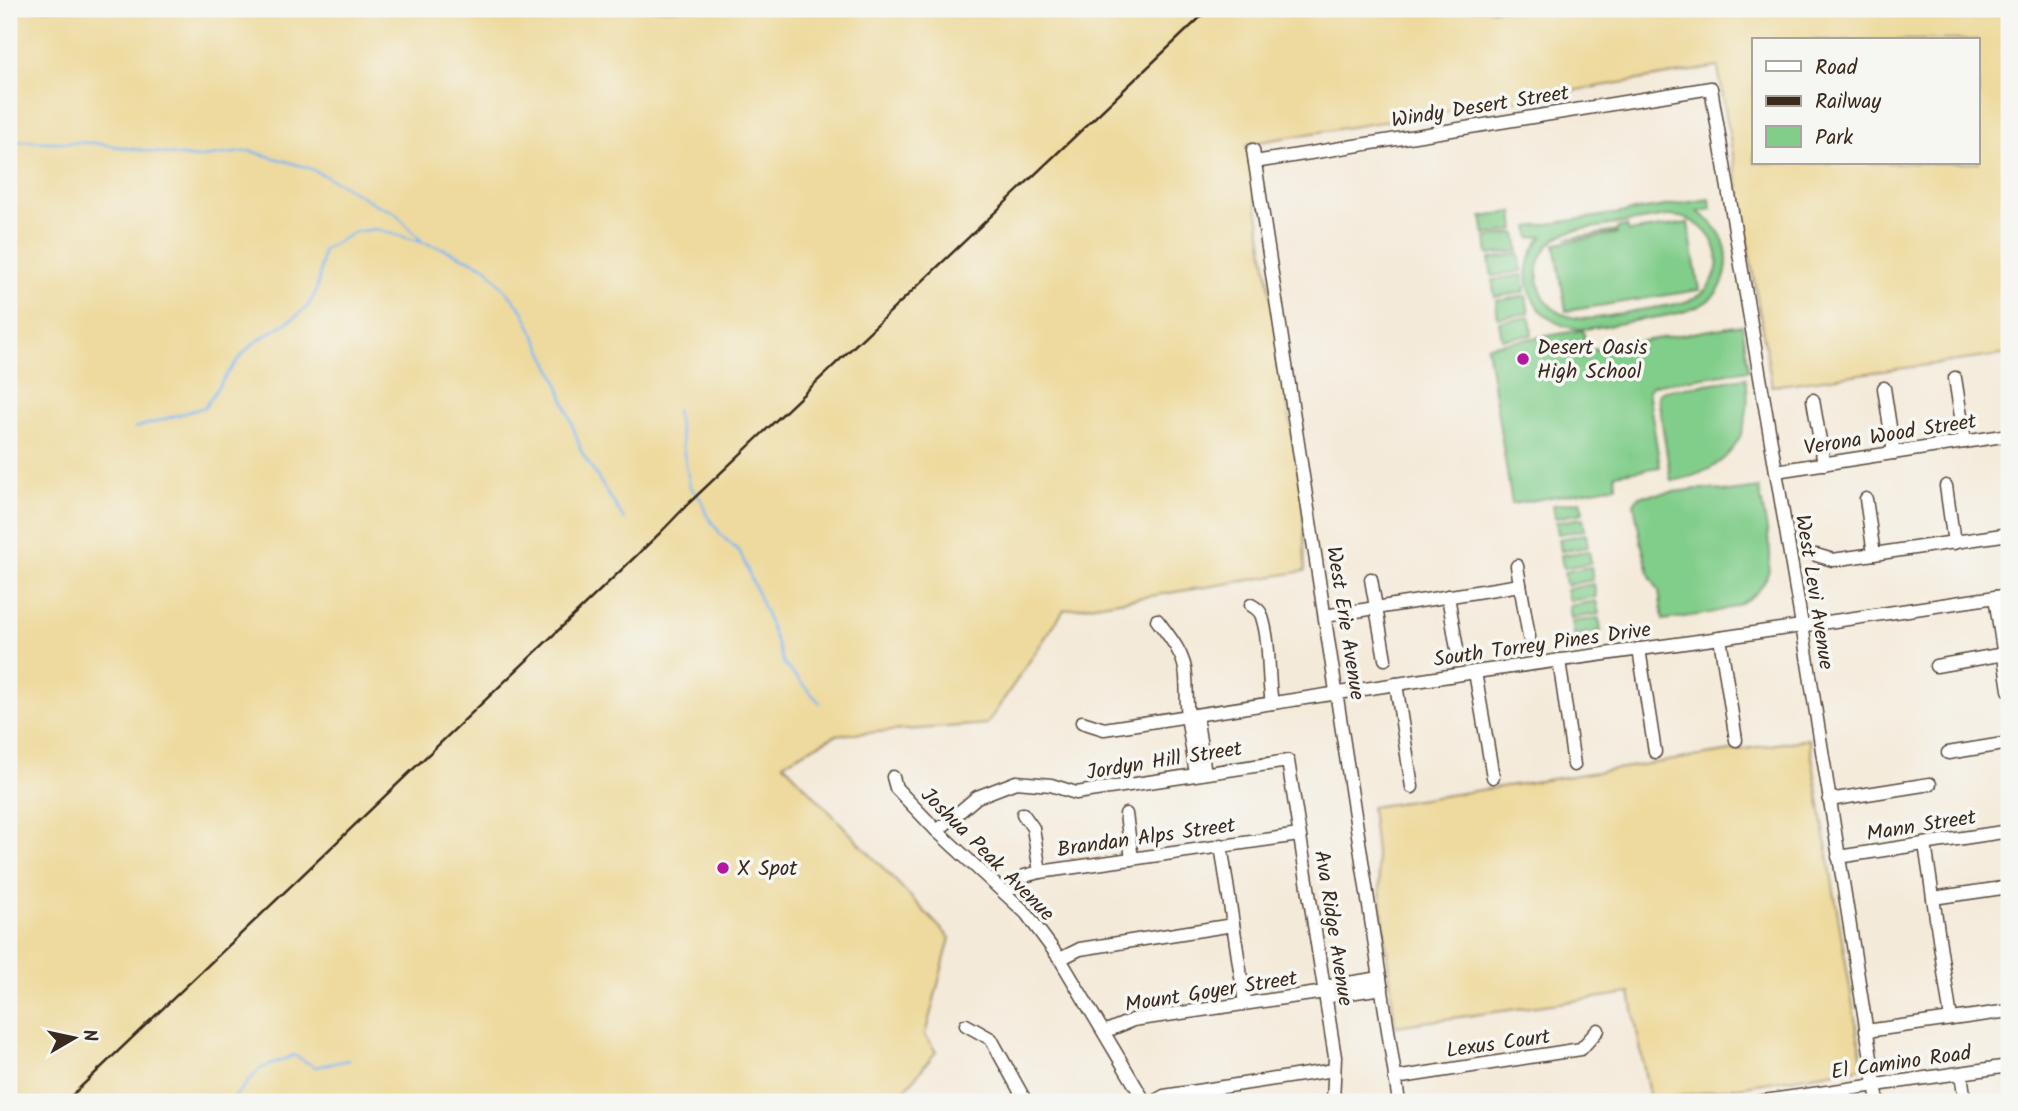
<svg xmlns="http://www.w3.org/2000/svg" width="2018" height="1111" font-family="Kalam,sans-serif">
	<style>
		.green { fill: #81cd8a; stroke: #5e7c54; stroke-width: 2; fill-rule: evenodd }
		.sand { fill: #eeda9e; stroke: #94825e; stroke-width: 2; fill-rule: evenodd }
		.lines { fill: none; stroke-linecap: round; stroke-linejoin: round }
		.stream { stroke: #81b8f1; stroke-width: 2.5 }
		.minor-casing { stroke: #57473a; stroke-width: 15 }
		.minor { stroke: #fff; stroke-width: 12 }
		.rail { stroke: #3b2a1e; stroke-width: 2.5 }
		.poi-dot { fill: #b5179e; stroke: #f6f6f2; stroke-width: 2.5 }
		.labels { text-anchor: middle; stroke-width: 7; stroke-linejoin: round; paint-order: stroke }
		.street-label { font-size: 21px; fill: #3b2a1e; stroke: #f6f6f2 }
		.poi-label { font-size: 21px; fill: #3b2a1e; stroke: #f6f6f2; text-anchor: start }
	</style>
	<rect width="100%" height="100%" fill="#f6f6f2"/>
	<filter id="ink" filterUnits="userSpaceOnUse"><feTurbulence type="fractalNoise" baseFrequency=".0143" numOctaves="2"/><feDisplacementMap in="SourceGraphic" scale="14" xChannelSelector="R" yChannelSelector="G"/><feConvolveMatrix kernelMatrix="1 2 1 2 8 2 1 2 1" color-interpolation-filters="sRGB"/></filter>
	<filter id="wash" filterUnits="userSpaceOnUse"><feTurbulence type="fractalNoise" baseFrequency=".00686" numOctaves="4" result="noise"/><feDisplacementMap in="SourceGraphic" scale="28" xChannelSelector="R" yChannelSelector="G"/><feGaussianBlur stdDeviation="1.57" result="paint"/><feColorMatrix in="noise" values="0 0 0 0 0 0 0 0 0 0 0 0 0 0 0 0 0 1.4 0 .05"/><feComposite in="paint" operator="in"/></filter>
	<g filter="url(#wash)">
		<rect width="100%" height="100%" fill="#f4ead9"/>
		<g class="green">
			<path d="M1710 199 1711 209 1698 212C1715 223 1727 239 1727 260 1727 311 1677 314 1639 320 1620 323 1600 328 1580 329 1531 325 1511 273 1543 236L1530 238 1529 227ZM1667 216C1710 214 1736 264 1702 293 1698 297 1693 299 1688 301 1673 306 1656 307 1640 310 1620 313 1596 321 1576 318 1564 316 1552 310 1545 299 1539 289 1536 275 1539 263 1543 251 1550 241 1562 235 1573 229 1586 229 1598 227 1621 223 1644 220 1667 216Z"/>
			<polygon points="1513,212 1515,230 1485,235 1482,217"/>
			<polygon points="1688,223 1699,290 1566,311 1555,244 1617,234 1617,232 1566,239 1617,231 1617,228 1627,226 1629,232"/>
			<polygon points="1516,233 1519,251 1488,255 1486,238"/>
			<polygon points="1519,254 1522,271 1492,276 1489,259"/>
			<polygon points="1523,275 1525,292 1495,297 1492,280"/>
			<polygon points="1526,296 1529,313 1498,318 1496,301"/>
			<polygon points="1530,317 1532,335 1502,339 1499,322"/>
			<polygon points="1742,325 1749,370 1653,385 1648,391 1660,467 1615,474 1616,486 1512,504 1487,346 1583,330 1587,350"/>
			<path d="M1746 378C1754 435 1730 472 1671 481L1658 396 1662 391Z"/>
			<path d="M1759 488C1763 509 1768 531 1770 552 1774 613 1705 613 1663 620L1659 591 1650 576 1642 546 1634 504 1639 496 1698 489H1711L1728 492Z"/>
			<polygon points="1581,501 1583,513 1555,518 1553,505"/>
			<polygon points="1583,518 1585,530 1558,534 1556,522"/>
			<polygon points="1586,534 1588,547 1561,551 1559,539"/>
			<polygon points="1589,551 1591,563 1563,568 1561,555"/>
			<polygon points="1591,567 1593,580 1566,585 1564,572"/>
			<polygon points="1594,584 1596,597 1569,601 1566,589"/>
			<polygon points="1596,601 1599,614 1571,618 1569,606"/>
			<polygon points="1599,618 1601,631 1574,635 1572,622"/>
		</g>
		<g class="sand">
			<path d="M9 9H2009V354L1772 386 1718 67 1247 144 1303 502 1305 571 1064 610 987 724 836 735 783 763 950 938 925 1035 936 1052 895 1102H9ZM1754 40H1978V163H1754Z"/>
			<polygon points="1809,739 1863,1067 1650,1101 1630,993 1395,1026 1371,807"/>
		</g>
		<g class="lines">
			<g class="stream">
				<polyline points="9,141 93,143 195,158 250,151 309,168 339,183 377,205 394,212 422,241"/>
				<polyline points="676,410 690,486 702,501 706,514 722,536 740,552 765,611 784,664 820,703"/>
				<path d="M135 428 205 407C217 388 235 360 252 345 266 333 299 319 310 303 320 289 320 267 323 250L355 232 376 229 442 248 486 267 523 311 556 378 582 453 624 519"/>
				<polyline points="230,1102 260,1069 294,1055 315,1067 349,1060"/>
			</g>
		</g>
	</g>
	<g filter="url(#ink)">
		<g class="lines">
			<g class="minor-casing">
				<g id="minor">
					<polyline points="1253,150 1399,1102"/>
					<polyline points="1255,162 1711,88 1802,625 1878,1102"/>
					<polyline points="1955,378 1965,442"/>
					<polyline points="1884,388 1894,453"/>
					<polyline points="1813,400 1824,464"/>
					<polyline points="1776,471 2009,435"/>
					<polyline points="1946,486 1954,543"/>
					<polyline points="1866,499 1874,554"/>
					<polyline points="1816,555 1833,560 2009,534"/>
					<polyline points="1517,566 1529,637"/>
					<polyline points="1371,579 1385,659"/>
					<polyline points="1448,596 1457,649"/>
					<polyline points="1995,597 2009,690"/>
					<path d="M1251 605C1256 608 1261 611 1262 617 1271 645 1267 675 1272 703"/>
					<polyline points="1325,616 1520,585"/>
					<path d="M1157 620C1170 637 1185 655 1186 676 1187 690 1186 702 1188 716"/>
					<polyline points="1720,638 1736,740"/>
					<polyline points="1639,649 1655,752"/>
					<polyline points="1559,660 1574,765"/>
					<polyline points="1936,666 2004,654"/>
					<polyline points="1475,672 1493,777"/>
					<polyline points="1396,684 1412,787"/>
					<polyline points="1196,715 1205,773"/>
					<polyline points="1187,716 1196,774"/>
					<polyline points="1082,722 1104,729 1475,672 1720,638 2009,595"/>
					<polyline points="1948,753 2009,743"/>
					<polyline points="893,777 896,788 937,831 1026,913 1060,959 1145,1102"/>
					<polyline points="1829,800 1930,784"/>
					<polyline points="1023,814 1033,828 1040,872"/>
					<polyline points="1126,814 1132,859"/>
					<polyline points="937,831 977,797 1016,782 1051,785 1076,793 1288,761 1335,1057 1333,1102"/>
					<polyline points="1925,844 1951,1019"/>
					<polyline points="1221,845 1245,1003"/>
					<polyline points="1838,857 2009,831"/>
					<polyline points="1005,893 1024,876 1040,872 1299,835"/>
					<polyline points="1933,898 2009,887"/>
					<polyline points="1060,959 1080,949 1233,925"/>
					<polyline points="1325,992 1329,986 1380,978"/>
					<polyline points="966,1025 991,1039 1026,1102"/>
					<polyline points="1866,1031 2009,1011"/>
					<polyline points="1104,1032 1133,1020 1325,992 1330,996 1336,995 1382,988"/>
					<polyline points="1961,1073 1965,1102"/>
					<polyline points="1395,1078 1581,1049 1598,1030"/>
					<polyline points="1153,1102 1164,1096 1334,1070"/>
					<polyline points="1757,1102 2009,1066"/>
				</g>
			</g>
			<use href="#minor" class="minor"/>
			<polyline class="rail" points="65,1102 660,533 689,503 1209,9"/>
		</g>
	</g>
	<g class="poi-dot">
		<circle cx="1523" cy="359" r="7"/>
		<circle cx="723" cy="868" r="7"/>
	</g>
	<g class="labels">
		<g class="street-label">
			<text transform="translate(1480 106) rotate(-9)" y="7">Windy Desert Street</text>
			<text transform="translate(1890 434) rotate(-9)" y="7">Verona Wood Street</text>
			<text transform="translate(1815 592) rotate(81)" y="7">West Levi Avenue</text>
			<text transform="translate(1346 623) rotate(81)" y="7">West Erie Avenue</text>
			<text transform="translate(1542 644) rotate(-8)" y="7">South Torrey Pines Drive</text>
			<text transform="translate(1164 760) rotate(-9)" y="7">Jordyn Hill Street</text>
			<text transform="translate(1921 825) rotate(-9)" y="7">Mann Street</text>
			<text transform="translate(1146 837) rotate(-8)" y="7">Brandan Alps Street</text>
			<text transform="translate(988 854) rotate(45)" y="7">Joshua Peak Avenue</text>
			<text transform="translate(1334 928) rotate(81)" y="7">Ava Ridge Avenue</text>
			<text transform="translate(1211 991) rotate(-9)" y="7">Mount Goyer Street</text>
			<text transform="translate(1498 1043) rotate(-8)" y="7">Lexus Court</text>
			<text transform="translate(1901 1062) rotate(-8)" y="7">El Camino Road</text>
		</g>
		<g class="poi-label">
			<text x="1537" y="354">Desert Oasis<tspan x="1537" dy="24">High School</tspan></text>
			<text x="737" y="875">X Spot</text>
		</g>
	</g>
	<rect width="2018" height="1111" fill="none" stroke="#f6f6f2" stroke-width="35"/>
	<rect x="1752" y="38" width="228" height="126" fill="#f6f6f2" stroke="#aba49d" stroke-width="2"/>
	<rect x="1766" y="61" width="35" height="10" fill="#ffffff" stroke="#aba49d" stroke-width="2"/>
	<text x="1815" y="74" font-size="21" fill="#3b2a1e">Road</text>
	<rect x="1766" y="96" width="35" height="10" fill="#3b2a1e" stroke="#aba49d" stroke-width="2"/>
	<text x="1815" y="108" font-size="21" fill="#3b2a1e">Railway</text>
	<rect x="1766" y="126" width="35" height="21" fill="#81cd8a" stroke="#aba49d" stroke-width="2"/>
	<text x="1815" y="144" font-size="21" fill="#3b2a1e">Park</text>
	<g transform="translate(74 1038) rotate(81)" stroke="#f6f6f2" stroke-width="5" paint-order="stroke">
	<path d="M0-5L12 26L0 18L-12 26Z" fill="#3b2a1e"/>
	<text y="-10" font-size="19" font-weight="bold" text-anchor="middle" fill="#3b2a1e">N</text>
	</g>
</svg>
